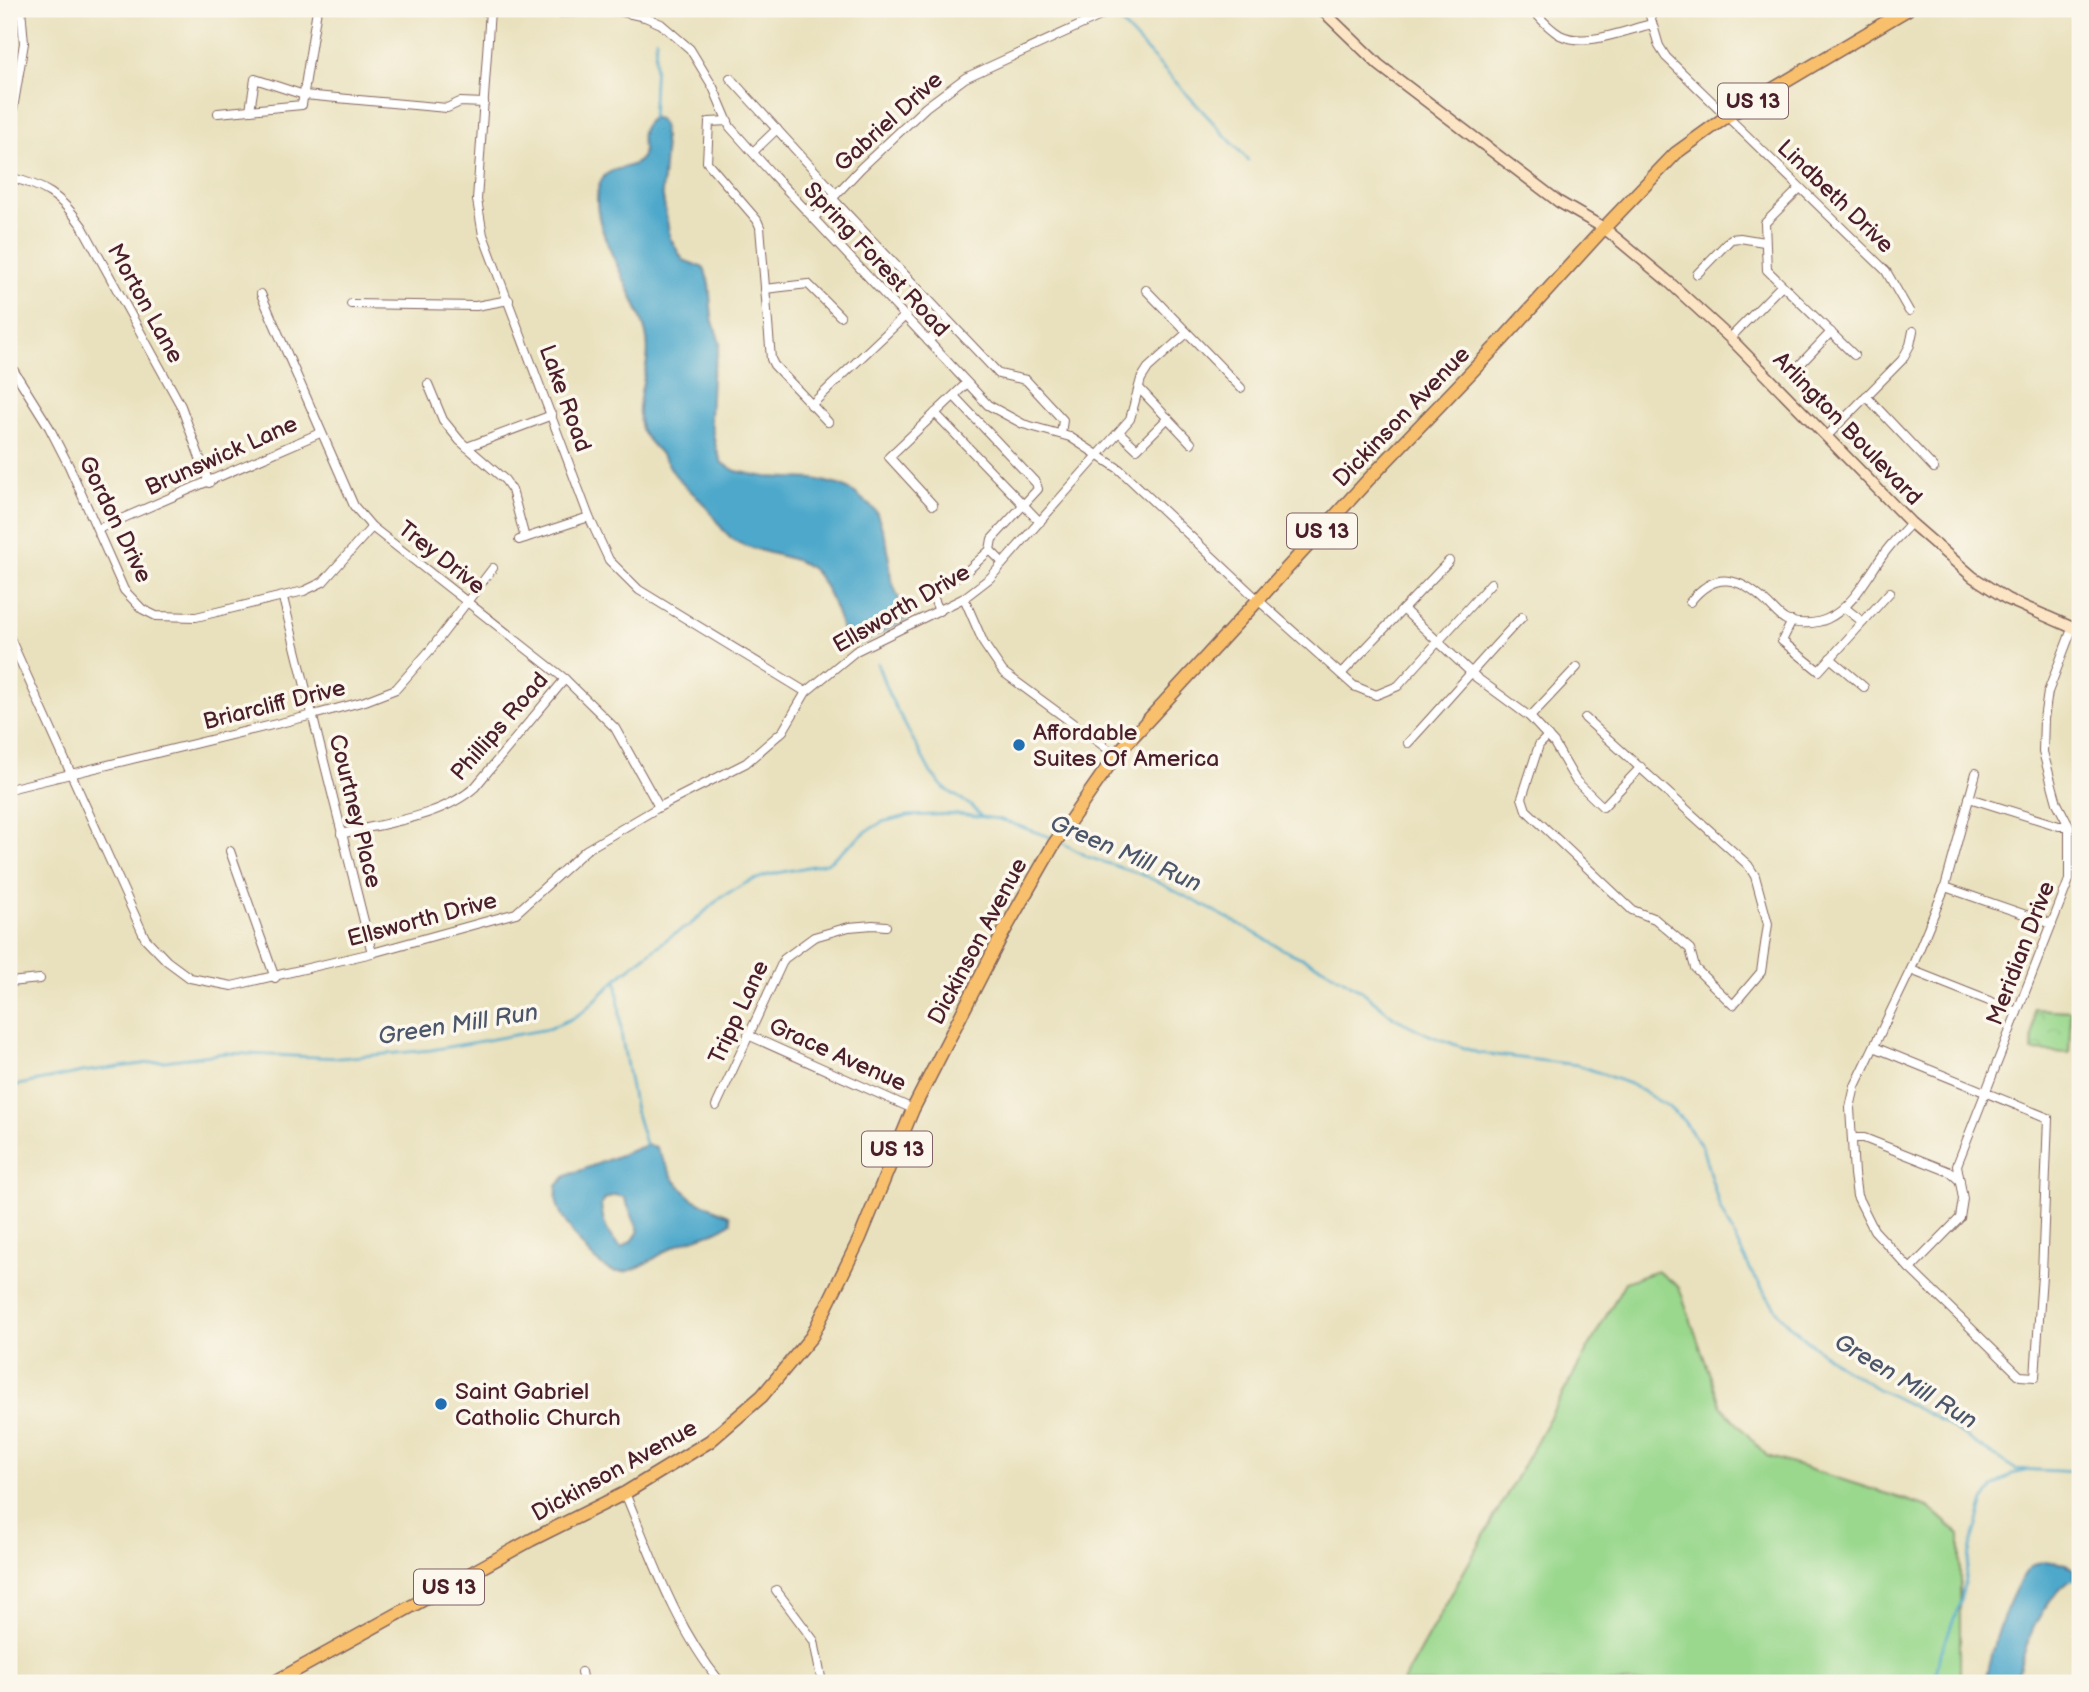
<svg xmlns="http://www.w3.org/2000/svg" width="2089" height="1692" font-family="'Balsamiq Sans',sans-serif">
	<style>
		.grass { fill: #9ad88d; stroke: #727c5c; stroke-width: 2 }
		.park { fill: url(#park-crowns); stroke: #727c5c; stroke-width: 2 }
		.water { fill: #4ea8cb; stroke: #4c647b; stroke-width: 2; fill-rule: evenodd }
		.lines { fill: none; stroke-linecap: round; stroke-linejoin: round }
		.stream { stroke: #4ea8cb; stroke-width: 2.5 }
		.street-casing { stroke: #82635e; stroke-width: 10 }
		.secondary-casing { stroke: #82635e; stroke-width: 13 }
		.primary-casing { stroke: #82635e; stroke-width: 15 }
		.street { stroke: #fff; stroke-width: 8 }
		.secondary { stroke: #fce5c4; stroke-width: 10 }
		.primary { stroke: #f8bf6c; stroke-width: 12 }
		.poi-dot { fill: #1f6fb2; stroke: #fbf7ec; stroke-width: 2.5 }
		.labels { text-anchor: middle; stroke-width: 7; stroke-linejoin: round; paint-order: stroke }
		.shield { fill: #fbf7ec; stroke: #7f6065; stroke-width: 2 }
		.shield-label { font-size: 21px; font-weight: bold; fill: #4a1f2b }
		.street-label { font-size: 23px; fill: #4a1f2b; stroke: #fbf7ec }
		.poi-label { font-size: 23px; fill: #4a1f2b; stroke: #fbf7ec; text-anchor: start }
		.water-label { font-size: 24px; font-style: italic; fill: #4c566b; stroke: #fbf7ec }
	</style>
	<defs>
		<pattern id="park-crowns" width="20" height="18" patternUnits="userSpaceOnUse" patternTransform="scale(1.75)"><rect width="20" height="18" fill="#9ad88d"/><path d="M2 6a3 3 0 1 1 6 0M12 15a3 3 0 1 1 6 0" fill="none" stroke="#86b97a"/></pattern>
	</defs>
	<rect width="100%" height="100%" fill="#fbf7ec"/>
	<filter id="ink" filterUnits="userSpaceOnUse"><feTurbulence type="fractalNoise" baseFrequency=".0143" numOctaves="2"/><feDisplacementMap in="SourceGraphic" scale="14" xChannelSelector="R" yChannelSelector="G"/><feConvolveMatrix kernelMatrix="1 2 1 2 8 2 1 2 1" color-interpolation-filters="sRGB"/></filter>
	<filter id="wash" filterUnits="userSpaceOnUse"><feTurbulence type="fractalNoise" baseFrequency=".00686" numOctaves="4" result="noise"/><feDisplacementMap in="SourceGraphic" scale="28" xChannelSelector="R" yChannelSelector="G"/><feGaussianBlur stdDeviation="1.57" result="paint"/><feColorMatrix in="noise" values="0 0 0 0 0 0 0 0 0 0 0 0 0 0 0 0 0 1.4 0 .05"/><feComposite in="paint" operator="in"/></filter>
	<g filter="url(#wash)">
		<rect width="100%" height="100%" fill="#e9e1bd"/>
		<polygon class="grass" points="1657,1271 1679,1287 1721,1406 1767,1456 1928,1507 1960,1535 1960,1683 1402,1683 1625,1282"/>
		<polygon class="park" points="2034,1009 2071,1011 2069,1053 2032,1051"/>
		<g class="water">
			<path d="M652 118 659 119 663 126 665 153 662 192 670 238 683 260 704 268 709 283 712 318 720 343 712 376 710 418 716 448 722 463 736 471 766 477 815 479 842 486 855 493 876 511 887 543 891 579 907 619 865 642 852 645 846 640C838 619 831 590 815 572 800 555 758 554 737 542 721 532 714 515 702 502 694 493 683 485 676 476 671 470 668 463 664 458 657 448 645 440 641 429 632 398 654 365 646 334 637 294 596 240 597 199 598 160 627 174 640 160 651 149 630 136 652 118Z"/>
			<path d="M646 1145 656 1147 675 1181 692 1199 729 1215 731 1222C716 1235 695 1236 677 1245 660 1253 639 1272 619 1272 597 1273 562 1222 557 1203 556 1198 557 1191 557 1186L566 1176ZM614 1195 624 1197 639 1231 633 1240 622 1248C607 1236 603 1223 601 1205L605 1199Z"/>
			<path d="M2044 1561 2066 1564 2074 1570 2073 1578C2037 1606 2027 1639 2016 1682L2006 1683 1986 1679C1989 1654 2013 1580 2033 1565 2034 1565 2043 1561 2044 1561Z"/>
		</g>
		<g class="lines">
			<g class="stream">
				<polyline points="1119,21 1248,160"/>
				<polyline points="652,122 656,38"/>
				<polyline points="877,663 889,695 931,773 944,788 970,805 981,816"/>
				<polyline points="1059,841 1088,857 1146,876 1241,925 1282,949 1322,967 1362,991 1395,1018 1429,1035 1478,1053 1578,1065 1630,1084 1667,1106 1683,1120 1702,1147 1720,1208 1752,1273 1780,1315 1799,1334 1838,1365 1878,1389 1936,1418 2015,1469 2080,1472"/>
				<polyline points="617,982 622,1039 635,1110 646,1147"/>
				<polyline points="9,1087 82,1072 225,1053 340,1058 431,1050 548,1029 573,1018 584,1011 622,974 671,936 690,925 721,897 748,882 768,875 827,863 867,831 882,822 907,816 957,814 999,819 1053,838"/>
				<polyline points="2070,1578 2080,1582"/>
				<polyline points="1935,1683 1939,1658 1961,1600 1972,1542 1984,1501 1994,1487 2012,1474 2025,1471"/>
			</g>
		</g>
	</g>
	<g filter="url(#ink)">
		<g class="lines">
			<g class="street-casing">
				<g id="street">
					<polyline points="466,9 522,14 618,11 645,17 661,24 690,49 713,87 730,127 772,174 988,405 1023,424 1070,437 1119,469 1258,600 1354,686 1376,695 1398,686 1491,583"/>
					<path d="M1532 9C1540 18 1549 29 1560 35 1586 48 1625 30 1652 24"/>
					<polyline points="1648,9 1659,46 1666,57 1886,271 1909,311"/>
					<polyline points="490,10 477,200 483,235 589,517 609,560 639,590 806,692"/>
					<polyline points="730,78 836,194"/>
					<polyline points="250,110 255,79 304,95 447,108 460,102 484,103"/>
					<polyline points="218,113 302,105 317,9"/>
					<polyline points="728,121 709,122 707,162 757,220 760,227 771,359 774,365 828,422"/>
					<polyline points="9,133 24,43 21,9"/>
					<polyline points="753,152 777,129"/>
					<path d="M9 177C45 186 60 195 82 226L181 406 209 483"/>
					<polyline points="1800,188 1765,223 1767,270 1854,355"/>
					<polyline points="832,198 999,374 1026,380 1063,420 1061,434"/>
					<polyline points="813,219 861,168 926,107 965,78 1098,17 1110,9"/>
					<polyline points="1697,274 1731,239 1740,238 1764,242"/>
					<polyline points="765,289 808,284 840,316"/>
					<polyline points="1146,290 1241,388"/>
					<polyline points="261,294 354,506 372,527 565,679 615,728 659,807"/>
					<polyline points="351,304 476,306 509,300"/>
					<polyline points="1730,338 1782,285"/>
					<polyline points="928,341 949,322"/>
					<polyline points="9,363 49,427 69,466 124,590 142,609 156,616 196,617 304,591 323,582 372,527"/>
					<polyline points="1793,372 1831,332"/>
					<polyline points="428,384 443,420 460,441 505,480 512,490 525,538"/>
					<polyline points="1139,388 1191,443"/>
					<polyline points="954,396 1036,483 1038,489 992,539 990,550"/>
					<polyline points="1866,396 1934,468"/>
					<polyline points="811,405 905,316"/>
					<polyline points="935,413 1040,522"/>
					<polyline points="1119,432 1137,449 1168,418"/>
					<polyline points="1827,436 1902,360 1910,345 1913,331"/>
					<polyline points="467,447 552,415"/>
					<polyline points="933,505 889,457 967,383"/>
					<polyline points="98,529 320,433"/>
					<polyline points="519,540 589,517"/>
					<polyline points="283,598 372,953"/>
					<polyline points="964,598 984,644 1003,672 1116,755"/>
					<path d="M1690 602C1715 570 1739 577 1766 602 1772 607 1779 617 1786 620 1798 625 1816 624 1827 619 1853 607 1867 577 1883 555 1891 543 1902 533 1911 523"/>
					<polyline points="1845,608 1863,622"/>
					<polyline points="1403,609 1477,678 1530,717 1554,743 1576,781 1603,807 1641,767"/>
					<polyline points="939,611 930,589 966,572 990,550 1003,563"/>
					<polyline points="1792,621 1782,641 1819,671 1890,592"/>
					<polyline points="9,636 145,938 167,961 190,978 232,986 372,953 516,913 586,850 659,807 746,763 783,731 806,692 856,651 964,598 990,578 1130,419 1141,379 1148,368 1187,333"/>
					<polyline points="1830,658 1864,687"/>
					<polyline points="1341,674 1449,561"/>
					<polyline points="1530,717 1577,667"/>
					<polyline points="1548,736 1539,745 1522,798 1526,810 1632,910 1655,919 1690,949 1695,968 1733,1005 1761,972 1768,924 1755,876 1748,865 1585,718"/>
					<path d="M1408 743C1447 701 1483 658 1522 617"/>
					<polyline points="9,789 313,715 365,701 396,689 431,649 493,568"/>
					<polyline points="1969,798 2059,826 2069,826"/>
					<path d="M341 834C384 823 442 817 475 787L565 679"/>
					<polyline points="230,851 275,978"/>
					<polyline points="1945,887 2052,924"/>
					<polyline points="1911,970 2017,1012"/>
					<polyline points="9,982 40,979"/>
					<polyline points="748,1035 913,1109"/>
					<polyline points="1874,1047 2048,1118 2042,1275 2035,1377 2020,1376 1910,1269 1874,1230 1857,1196 1854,1174 1850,1108 1855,1086 1912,967 1945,887 1976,773"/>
					<polyline points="716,1106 784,959 814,937 849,927 873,925 886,926"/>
					<polyline points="1852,1138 1864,1138 1950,1172 1960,1181"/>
					<polyline points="1910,1269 1960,1218 1963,1199 1957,1165 2069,880 2069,826 2057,803 2043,752 2044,719 2048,692 2072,629"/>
					<path d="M625 1493C652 1558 676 1628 721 1683"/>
					<polyline points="776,1590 814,1641 822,1683"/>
					<polyline points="581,1672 583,1683"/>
				</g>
			</g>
			<g class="secondary-casing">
				<polyline id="secondary" points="1321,9 1379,65 1559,202 1604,228 1669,282 1730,338 1911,523 1973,577 2007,599 2080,631"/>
			</g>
			<g class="primary-casing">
				<polyline id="primary" points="273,1683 531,1540 625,1493 710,1441 762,1396 812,1336 860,1238 913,1109 1002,935 1054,844 1116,755 1368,480 1504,338 1604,228 1676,153 1726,117 1908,9"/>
			</g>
			<use href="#street" class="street"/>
			<use href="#secondary" class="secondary"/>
			<use href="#primary" class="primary"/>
		</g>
	</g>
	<g class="poi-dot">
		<circle cx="1019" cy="745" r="7"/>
		<circle cx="441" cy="1404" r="7"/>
	</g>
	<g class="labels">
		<g class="shield">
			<rect x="1718" y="83.5" width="70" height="35" rx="5"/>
			<rect x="1287" y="513.5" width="70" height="35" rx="5"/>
			<rect x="862" y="1131.5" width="70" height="35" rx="5"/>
			<rect x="414" y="1569.5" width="70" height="35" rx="5"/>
		</g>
		<g class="shield-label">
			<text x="1753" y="108">US 13</text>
			<text x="1322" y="538">US 13</text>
			<text x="897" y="1156">US 13</text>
			<text x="449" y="1594">US 13</text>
		</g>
		<g class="street-label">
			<text transform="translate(888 121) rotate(-42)" y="8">Gabriel Drive</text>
			<text transform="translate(1836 196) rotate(44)" y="8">Lindbeth Drive</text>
			<text transform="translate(877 259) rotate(47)" y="8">Spring Forest Road</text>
			<text transform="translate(146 303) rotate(61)" y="8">Morton Lane</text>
			<text transform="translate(566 398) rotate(70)" y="8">Lake Road</text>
			<text transform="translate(1401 416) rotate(-46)" y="8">Dickinson Avenue</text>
			<text transform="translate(1848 428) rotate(46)" y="8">Arlington Boulevard</text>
			<text transform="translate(221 455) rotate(-24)" y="8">Brunswick Lane</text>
			<text transform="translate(116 519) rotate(64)" y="8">Gordon Drive</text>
			<text transform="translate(442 557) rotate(38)" y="8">Trey Drive</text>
			<text transform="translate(901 608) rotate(-30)" y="8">Ellsworth Drive</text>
			<text transform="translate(274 704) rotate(-14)" y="8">Briarcliff Drive</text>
			<text transform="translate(499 726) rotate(-49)" y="8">Phillips Road</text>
			<text transform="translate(356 811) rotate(76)" y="8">Courtney Place</text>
			<text transform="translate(422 919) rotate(-15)" y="8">Ellsworth Drive</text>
			<text transform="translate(977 941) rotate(-62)" y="8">Dickinson Avenue</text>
			<text transform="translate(2020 953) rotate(-69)" y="8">Meridian Drive</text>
			<text transform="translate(738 1012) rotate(-65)" y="8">Tripp Lane</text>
			<text transform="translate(838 1054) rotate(24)" y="8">Grace Avenue</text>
			<text transform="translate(614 1470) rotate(-29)" y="8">Dickinson Avenue</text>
		</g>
		<g class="poi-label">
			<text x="1033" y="740">Affordable<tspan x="1033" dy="26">Suites Of America</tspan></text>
			<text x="455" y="1399">Saint Gabriel<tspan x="455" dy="26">Catholic Church</tspan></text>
		</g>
		<g class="water-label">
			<text transform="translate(1126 853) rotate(23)" y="8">Green Mill Run</text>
			<text transform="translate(458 1024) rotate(-9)" y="8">Green Mill Run</text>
			<text transform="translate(1906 1381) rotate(31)" y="8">Green Mill Run</text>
		</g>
	</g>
	<rect width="2089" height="1692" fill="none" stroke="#fbf7ec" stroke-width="35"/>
</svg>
